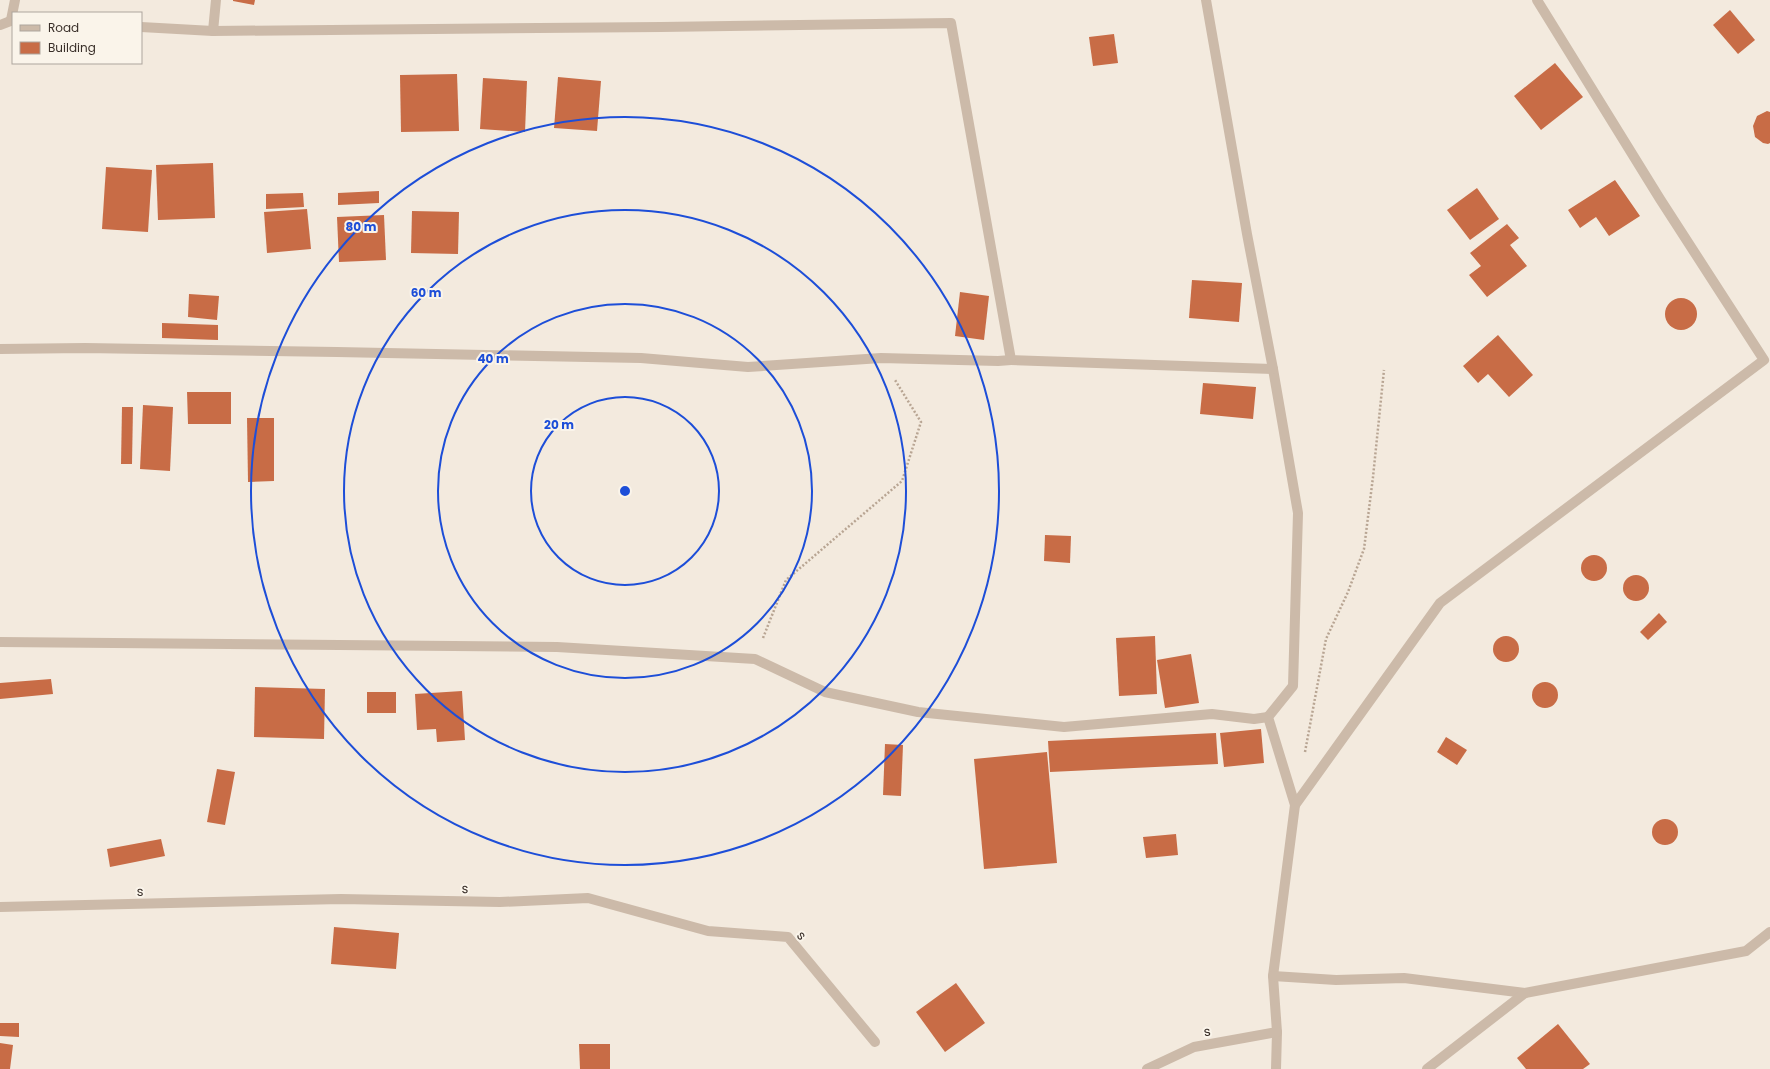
<svg xmlns="http://www.w3.org/2000/svg" width="1770" height="1069" font-family="Poppins,sans-serif">
	<style>
		.building { fill: #c86c46 }
		.lines { fill: none; stroke-linecap: round; stroke-linejoin: round }
		.path { stroke: #b8a593; stroke-width: 2.5; stroke-dasharray: 2 2; stroke-linecap: butt }
		.minor { stroke: #ccbaa9; stroke-width: 10 }
		.ring { fill: none; stroke: #1d4ed8; stroke-width: 2 }
		.labels { text-anchor: middle; stroke-width: 4; stroke-linejoin: round; paint-order: stroke }
		.street-label { font-size: 13px; fill: #392f29; stroke: #faf4ea }
		.centre { fill: #1d4ed8; stroke: #faf4ea; stroke-width: 2 }
		.ring-label { font-size: 12px; text-anchor: middle; font-weight: bold; fill: #1d4ed8; stroke: #faf4ea; stroke-width: 4; stroke-linejoin: round; paint-order: stroke }
	</style>
	<rect width="100%" height="100%" fill="#f3eade"/>
	<g class="building">
		<polygon points="233,0 255,0 254,5 233,1"/>
		<polygon points="1730,10 1755,40 1738,54 1713,25"/>
		<polygon points="1114,34 1118,63 1093,66 1089,37"/>
		<polygon points="1555,63 1583,97 1541,130 1514,96"/>
		<polygon points="457,74 459,131 401,132 400,75"/>
		<polygon points="558,77 601,81 597,131 554,128"/>
		<polygon points="483,78 527,81 525,132 480,129"/>
		<polygon points="1767,111 1770,112 1770,143 1768,144 1763,143 1755,137 1753,126 1757,116"/>
		<polygon points="213,163 215,218 158,220 156,165"/>
		<polygon points="106,167 152,170 148,232 102,229"/>
		<polygon points="1615,180 1640,216 1609,236 1596,217 1580,228 1568,210"/>
		<polygon points="1477,188 1499,219 1470,240 1447,210"/>
		<polygon points="379,191 379,203 338,205 338,193"/>
		<polygon points="303,193 304,207 266,209 266,194"/>
		<polygon points="307,209 311,249 267,253 264,212"/>
		<polygon points="412,211 459,212 458,254 411,253"/>
		<polygon points="384,215 386,260 339,262 337,217"/>
		<polygon points="1507,224 1519,238 1510,245 1527,266 1487,297 1469,275 1481,266 1470,253"/>
		<polygon points="1192,280 1242,283 1239,322 1189,318"/>
		<polygon points="960,292 989,296 984,340 955,336"/>
		<polygon points="189,294 219,296 217,320 188,317"/>
		<circle cx="1681" cy="314" r="16"/>
		<polygon points="162,323 218,325 218,340 162,338"/>
		<polygon points="1498,335 1533,375 1509,397 1488,374 1478,383 1463,366"/>
		<polygon points="1203,383 1256,387 1253,419 1200,414"/>
		<polygon points="187,392 231,392 231,424 188,424"/>
		<polygon points="143,405 173,407 170,471 140,469"/>
		<polygon points="122,407 133,407 132,464 121,464"/>
		<polygon points="247,418 274,418 274,481 248,482"/>
		<polygon points="1045,535 1071,536 1070,563 1044,561"/>
		<circle cx="1594" cy="568" r="13"/>
		<circle cx="1636" cy="588" r="13"/>
		<polygon points="1659,613 1667,622 1648,640 1640,632"/>
		<polygon points="1155,636 1157,694 1119,696 1116,638"/>
		<circle cx="1506" cy="649" r="13"/>
		<polygon points="1191,654 1199,703 1165,708 1157,660"/>
		<polygon points="51,679 53,694 0,699 0,683"/>
		<circle cx="1545" cy="695" r="13"/>
		<polygon points="255,687 325,689 324,739 254,737"/>
		<polygon points="462,691 465,740 437,742 436,729 417,730 415,694"/>
		<rect x="367" y="692" width="29" height="21"/>
		<polygon points="1261,729 1264,763 1224,767 1220,733"/>
		<polygon points="1216,733 1218,764 1050,772 1048,741"/>
		<polygon points="1446,737 1467,750 1457,765 1437,752"/>
		<polygon points="885,744 903,745 901,796 883,795"/>
		<polygon points="1047,752 1057,863 984,869 974,759"/>
		<polygon points="217,769 235,772 225,825 207,822"/>
		<circle cx="1665" cy="832" r="13"/>
		<polygon points="1176,834 1178,855 1146,858 1143,837"/>
		<polygon points="161,839 165,856 110,867 107,849"/>
		<polygon points="334,927 399,933 396,969 331,964"/>
		<polygon points="956,983 985,1023 945,1052 916,1012"/>
		<polygon points="0,1023 19,1023 19,1037 0,1036"/>
		<polygon points="1558,1024 1590,1064 1583,1069 1526,1069 1517,1058"/>
		<polygon points="0,1043 13,1045 10,1069 0,1069"/>
		<polygon points="579,1044 610,1044 610,1069 580,1069"/>
	</g>
	<g class="lines">
		<g class="path">
			<polyline points="763,638 786,580 902,481 921,422 895,380"/>
			<polyline points="1305,752 1326,639 1348,592 1364,549 1373,477 1384,370"/>
		</g>
		<g class="minor">
			<polyline points="1206,0 1247,234 1273,369 1298,513 1293,686 1268,717 1295,805 1273,976 1277,1032 1276,1069"/>
			<polyline points="11,20 15,0"/>
			<polyline points="0,25 13,20"/>
			<polyline points="141,27 213,31 661,27 951,23 1011,360 1273,369"/>
			<polyline points="213,31 216,0"/>
			<polyline points="0,349 85,348 337,352 641,358 748,367 881,358 998,361 1011,360"/>
			<polyline points="0,642 557,647 755,659 825,692 918,712 1064,727 1212,714 1254,719 1268,717"/>
			<polyline points="1295,805 1440,603 1764,360 1660,199 1537,0"/>
			<polyline points="0,907 341,899 500,902 588,898 708,931 788,937 875,1042"/>
			<polyline points="1273,976 1336,980 1404,978 1525,993 1746,951 1770,932"/>
			<polyline points="1147,1069 1194,1047 1277,1032"/>
			<polyline points="1427,1069 1525,993"/>
		</g>
	</g>
	<g class="ring">
		<circle cx="625" cy="491" r="94"/>
		<circle cx="625" cy="491" r="187"/>
		<circle cx="625" cy="491" r="281"/>
		<circle cx="625" cy="491" r="374"/>
	</g>
	<g class="labels">
		<g class="street-label">
			<text transform="translate(465 888) rotate(1)" y="5">s</text>
			<text transform="translate(140 891) rotate(-1)" y="5">s</text>
			<text transform="translate(802 935) rotate(47)" y="5">s</text>
			<text transform="translate(1207 1031) rotate(-10)" y="5">s</text>
		</g>
	</g>
	<circle cx="625" cy="491" r="6" class="centre"/>
	<g class="ring-label">
		<text x="361" y="231">80 m</text>
		<text x="426" y="297">60 m</text>
		<text x="493" y="363">40 m</text>
		<text x="559" y="429">20 m</text>
	</g>
	<rect x="12" y="12" width="130" height="52" fill="#faf4ea" stroke="#ada59d"/>
	<rect x="20" y="25" width="20" height="6" fill="#ccbaa9" stroke="#ada59d"/>
	<text x="48" y="32" font-size="12" fill="#392f29">Road</text>
	<rect x="20" y="42" width="20" height="12" fill="#c86c46" stroke="#ada59d"/>
	<text x="48" y="52" font-size="12" fill="#392f29">Building</text>
</svg>
